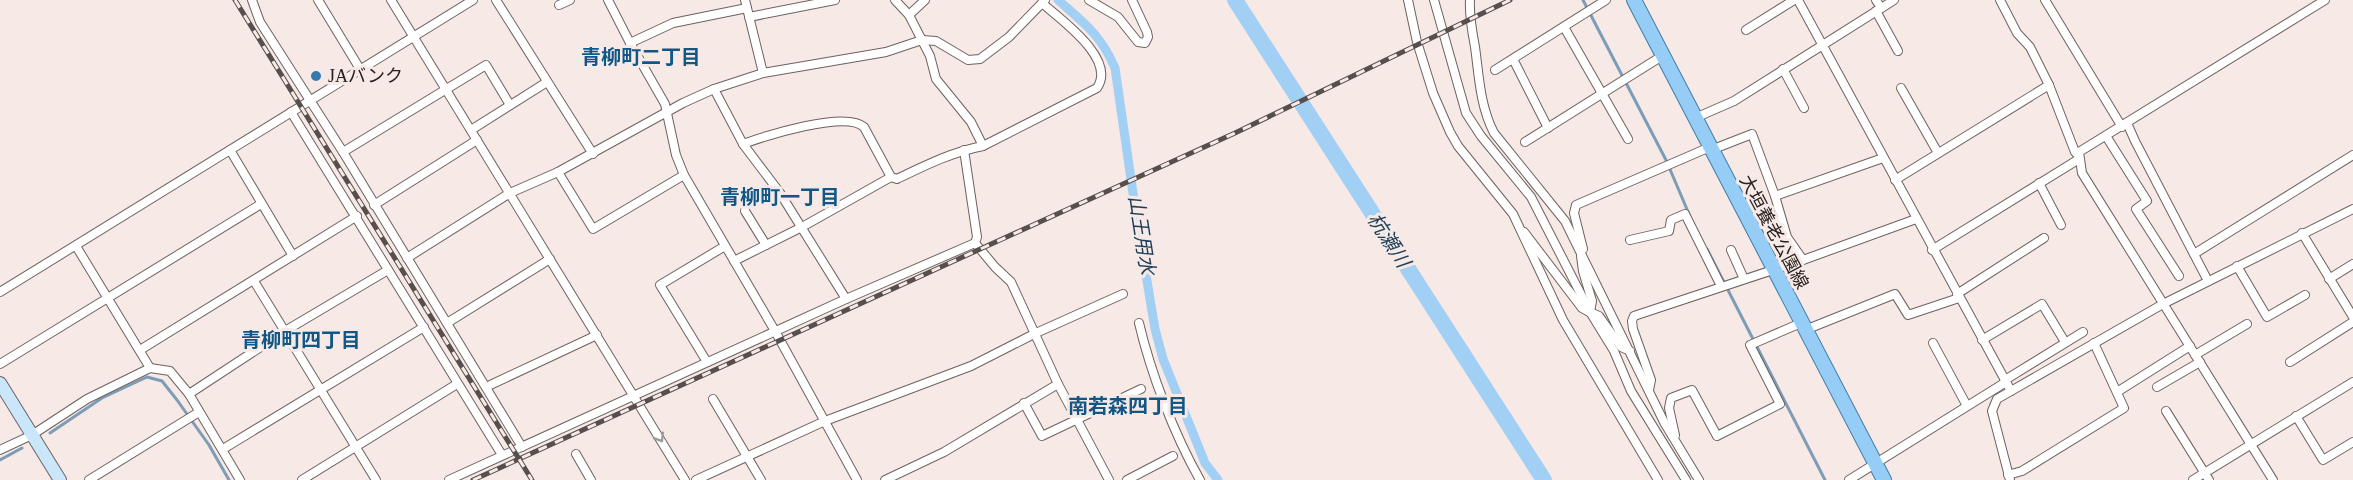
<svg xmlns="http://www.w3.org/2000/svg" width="2353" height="480" font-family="'Times New Roman','Noto Sans JP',serif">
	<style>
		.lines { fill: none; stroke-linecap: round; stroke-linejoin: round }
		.stream { stroke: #7d9cb5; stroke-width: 3 }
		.canal { stroke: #a2d0f5; stroke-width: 9 }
		.river { stroke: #a2d0f5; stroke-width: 16 }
		.street-casing { stroke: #6d625f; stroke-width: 10 }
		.secondary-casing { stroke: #6d625f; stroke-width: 14 }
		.primary-casing { stroke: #407ba7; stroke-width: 16 }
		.street { stroke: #fff; stroke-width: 8 }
		.secondary { stroke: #cae6fa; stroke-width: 12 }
		.primary { stroke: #95cdf6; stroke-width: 14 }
		.rail-casing { stroke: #564f4e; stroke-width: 5 }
		.rail { stroke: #f6e9e6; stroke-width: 3; stroke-dasharray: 9; stroke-linecap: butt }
		.oneway { stroke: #9d9b9b }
		.poi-dot { fill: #327aaf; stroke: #f6e9e6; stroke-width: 2 }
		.labels { text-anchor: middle; stroke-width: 6; stroke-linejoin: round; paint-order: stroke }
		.poi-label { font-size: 18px; fill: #262120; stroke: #f6e9e6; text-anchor: start }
		.street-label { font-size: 18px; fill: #262120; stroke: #f6e9e6 }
		.neighbourhood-label { font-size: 20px; font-weight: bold; fill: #105785; stroke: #f6e9e6 }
		.water-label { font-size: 20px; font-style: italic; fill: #1d3e58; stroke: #f6e9e6 }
	</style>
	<rect width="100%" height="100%" fill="#f6e9e6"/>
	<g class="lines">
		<g class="stream">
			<polyline points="1583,0 1666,160 1689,214"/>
			<polyline points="1707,249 1825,480"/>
			<polyline points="50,433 102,398 147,377 162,381 177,400 209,445 229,480"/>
			<polyline points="0,460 22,448"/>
		</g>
		<path class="canal" d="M1058 0C1084 23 1101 35 1115 68L1137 221 1155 329 1163 359 1205 463 1218 480"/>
		<polyline class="river" points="1235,0 1544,480"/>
		<g class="street-casing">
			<g id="street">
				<polyline points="252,0 260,22 343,152 522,447"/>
				<polyline points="318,0 360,69"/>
				<polyline points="391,0 685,480"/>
				<polyline points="496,0 593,154"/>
				<polyline points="608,0 630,43 665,104 676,155 684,175 775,331 857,480"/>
				<polyline points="745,0 763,73"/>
				<polyline points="895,0 909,15 930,56 936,79 971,122 983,146"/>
				<polyline points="1089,0 1118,17 1138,42 1145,43 1148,37 1147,32 1132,0"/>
				<polyline points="1408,0 1417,42 1433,93 1450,132 1458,146 1513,214 1563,320 1658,480"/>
				<polyline points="1434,0 1466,113 1481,136 1531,197 1590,312 1614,351 1631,391 1686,480"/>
				<path d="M1470 0C1469 16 1472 31 1475 47 1479 76 1480 106 1494 133L1565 221 1665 424 1699 480"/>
				<polyline points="1798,0 2011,391"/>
				<polyline points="1876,0 1881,8"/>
				<polyline points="2000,0 2017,33 2030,47 2049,85 2075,152 2078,155"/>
				<polyline points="2045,0 2122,127"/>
				<polyline points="559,5 570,0"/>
				<polyline points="1876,11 1898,51"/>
				<polyline points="909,15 925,0"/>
				<polyline points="749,17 835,0"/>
				<polyline points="1564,27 1628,139"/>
				<polyline points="1746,30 1794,0"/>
				<polyline points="630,43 673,23 747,8"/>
				<polyline points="1513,59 1548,128"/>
				<polyline points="1783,69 1804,108"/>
				<polyline points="1495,70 1606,0"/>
				<polyline points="1901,88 1938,153"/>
				<polyline points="714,89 743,144 780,193 846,299"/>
				<polyline points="291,112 502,455"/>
				<polyline points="1695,118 1734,101 1894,0"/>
				<polyline points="2127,123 2135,141 2208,281"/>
				<polyline points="471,130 547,82"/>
				<polyline points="2106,136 2147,201 2136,209 2179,276"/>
				<polyline points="1525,142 1662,56"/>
				<polyline points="230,150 293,256"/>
				<polyline points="964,150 977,237 975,243"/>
				<polyline points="1711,150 1752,134 1775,196 1883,158"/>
				<polyline points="343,152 486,65 510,105"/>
				<polyline points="558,172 593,229 684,175"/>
				<path d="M891 177 897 179C926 165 952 152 983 146L1097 88C1117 59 1061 20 1042 3"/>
				<polyline points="1895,180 2049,85"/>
				<polyline points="2039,183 2061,225"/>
				<polyline points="1775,196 1787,237 1803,260"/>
				<polyline points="374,205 477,140"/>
				<polyline points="745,211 766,245"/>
				<polyline points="1524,232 1582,308 1589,312"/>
				<polyline points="2302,233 2353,317"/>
				<polyline points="1630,240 1669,231 1671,220 1685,214 1721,286"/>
				<polyline points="975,243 995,267 1011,282 1058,384 1109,480"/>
				<polyline points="76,246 150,368"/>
				<polyline points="1583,249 1574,213 1576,205 1710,147"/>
				<polyline points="1731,250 1744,279"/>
				<polyline points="1932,250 2079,159"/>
				<polyline points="2194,254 2353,155"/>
				<polyline points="1581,256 1583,271 1592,301 1590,312 1599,316 1621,347 1630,351"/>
				<polyline points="407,258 510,193 558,172 683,103 714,89 763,73 886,52 922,40 936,41 968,60 980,59 1009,37 1045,0"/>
				<path d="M734 261 802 227 891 177 864 127C846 110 765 136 743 144"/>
				<polyline points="2237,266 2267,317 2305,295"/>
				<polyline points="2329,279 2353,264"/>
				<polyline points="254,281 376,480"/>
				<polyline points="0,292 473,0"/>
				<polyline points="1957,294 2044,238"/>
				<polyline points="447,323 550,259"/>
				<path d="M1139 323C1151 374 1174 434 1200 480"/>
				<polyline points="1805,330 1895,294 1908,315 1959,298"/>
				<polyline points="1982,340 2042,304 2065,342"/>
				<polyline points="1933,343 1967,406"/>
				<polyline points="140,350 357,216"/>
				<polyline points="2195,355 2247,324"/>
				<polyline points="707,362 660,285 725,246"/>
				<polyline points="2290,362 2353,322"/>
				<polyline points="0,364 261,204"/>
				<polyline points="2005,380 2083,332"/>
				<polyline points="486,387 597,335"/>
				<polyline points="2157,387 2200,362"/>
				<polyline points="1649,390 1651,380 1633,329 1632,321 1634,316 1803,260 1916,219"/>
				<polyline points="2117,392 2190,346"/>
				<polyline points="189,394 285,331 388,270"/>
				<polyline points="713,399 761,480"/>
				<polyline points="1024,403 1042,436 1141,389"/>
				<polyline points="2166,411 2209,480"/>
				<polyline points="2296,416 2323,460 2353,442"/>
				<polyline points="1675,435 1669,408 1671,398 1692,390 1717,436 1780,404 1750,345 1801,323"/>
				<polyline points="223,449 424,327"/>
				<polyline points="0,450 32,435 87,399 150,368 170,371 189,394 240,480"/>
				<polyline points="576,454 591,480"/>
				<polyline points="2008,475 2022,471 2124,408 2094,343"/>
				<polyline points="89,480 199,412"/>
				<polyline points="302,480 457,384"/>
				<polyline points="449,480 846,299 975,243"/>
				<polyline points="696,480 825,421 971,366 1036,333 1123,294"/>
				<polyline points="885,480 944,452 1058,384"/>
				<polyline points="1127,480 1173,456"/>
				<polyline points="1849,480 2006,382"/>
				<polyline points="2010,480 1992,411 1997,399 2163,304 2353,209"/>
				<polyline points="2193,480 2353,382"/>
				<polyline points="2273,480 2082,173 2079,152 2325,0"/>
			</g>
		</g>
		<g class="secondary-casing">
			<polyline id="secondary" points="0,383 60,480"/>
		</g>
		<g class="primary-casing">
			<polyline id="primary" points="1634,0 1884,480"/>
		</g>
		<use href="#street" class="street"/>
		<use href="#secondary" class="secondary"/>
		<use href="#primary" class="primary"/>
		<g class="rail-casing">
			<g id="rail">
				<polyline points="235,0 532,480"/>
				<polyline points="473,480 1235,133 1510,0"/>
			</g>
		</g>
		<use href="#rail" class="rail"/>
	</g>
	<defs><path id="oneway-chevron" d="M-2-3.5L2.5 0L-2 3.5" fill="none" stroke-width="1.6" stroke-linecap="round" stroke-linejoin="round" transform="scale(1.5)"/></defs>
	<use class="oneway" href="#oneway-chevron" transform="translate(660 438) rotate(59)"/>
	<circle class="poi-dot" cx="316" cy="76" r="6"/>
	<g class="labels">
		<g class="poi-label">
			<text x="328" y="82">JAバンク</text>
		</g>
		<g class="street-label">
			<text transform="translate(1774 232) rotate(62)" y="6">大垣養老公園線</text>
		</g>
		<g class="neighbourhood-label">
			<text x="641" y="64">青柳町二丁目</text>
			<text x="780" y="204">青柳町一丁目</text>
			<text x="301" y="347">青柳町四丁目</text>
			<text x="1128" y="413">南若森四丁目</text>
		</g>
		<g class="water-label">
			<text transform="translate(1142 235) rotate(81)" y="7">山王用水</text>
			<text transform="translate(1389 240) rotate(57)" y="7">杭瀬川</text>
		</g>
	</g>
</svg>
